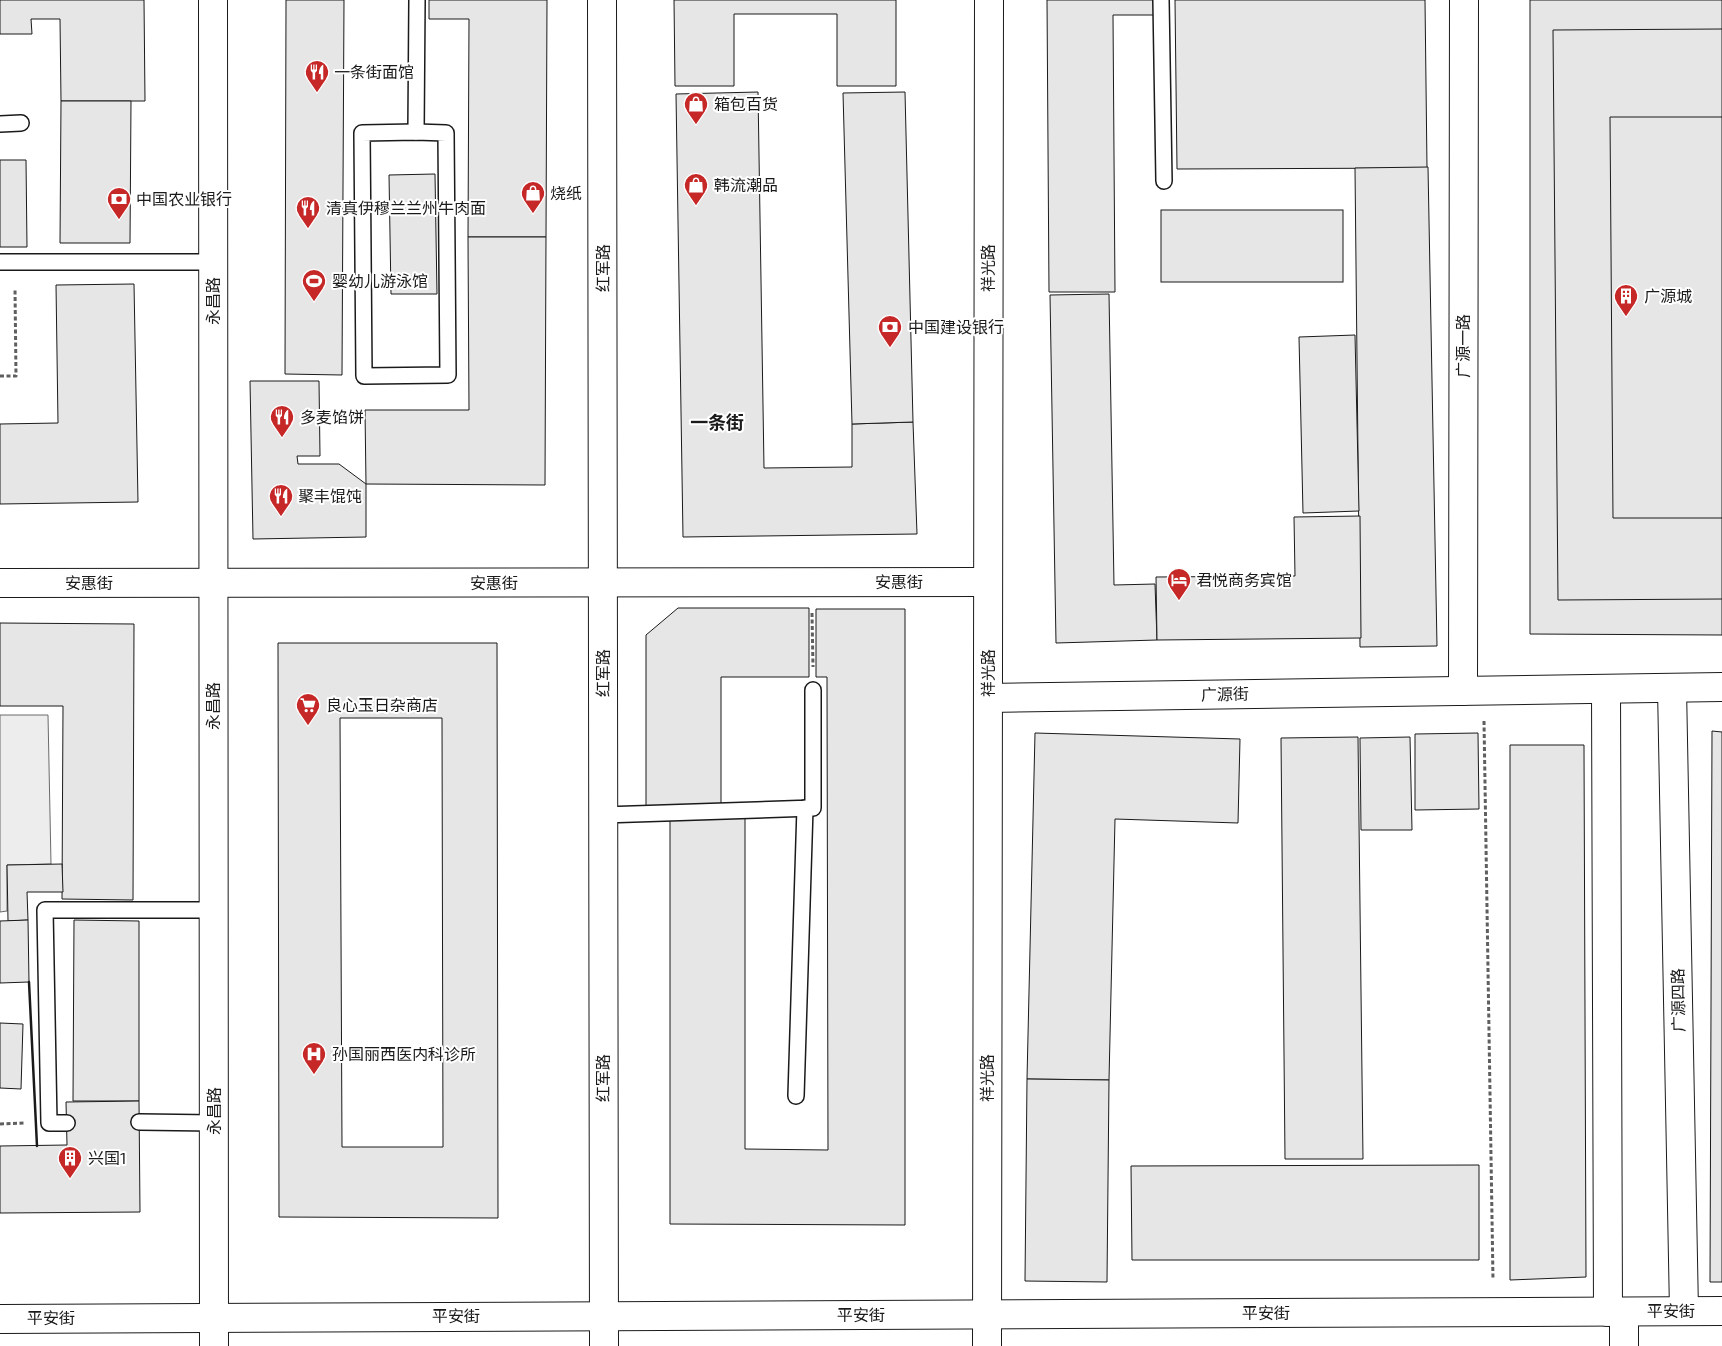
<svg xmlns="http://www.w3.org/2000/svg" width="1722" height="1346" font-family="'Exo 2','Noto Sans SC',sans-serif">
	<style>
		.parking { fill: #ededed; stroke: #6a6a6a }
		.building { fill: #e6e6e6; stroke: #1a1a1a; fill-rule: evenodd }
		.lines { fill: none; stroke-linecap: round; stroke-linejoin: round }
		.lane-casing { stroke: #1a1a1a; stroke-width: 18 }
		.street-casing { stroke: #1a1a1a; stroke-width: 30 }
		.secondary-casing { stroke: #1a1a1a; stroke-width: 30 }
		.path { stroke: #5f5f5f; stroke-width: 3; stroke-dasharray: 4 2.5; stroke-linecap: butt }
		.lane { stroke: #fff; stroke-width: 15 }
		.street { stroke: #fff; stroke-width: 28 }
		.secondary { stroke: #fff; stroke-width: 28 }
		.wall { stroke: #1a1a1a; stroke-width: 2.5 }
		.labels { text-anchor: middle; stroke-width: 4; stroke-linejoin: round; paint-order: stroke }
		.poi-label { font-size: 16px; fill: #1a1a1a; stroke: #fff; text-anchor: start }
		.street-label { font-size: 16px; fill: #1a1a1a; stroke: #fff }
		.neighbourhood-label { font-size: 18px; font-weight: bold; fill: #1a1a1a; stroke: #fff }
	</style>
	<rect width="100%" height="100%" fill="#fff"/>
	<polygon class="parking" points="0,715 48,715 51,864 7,865 7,911 0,912"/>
	<g class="building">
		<polygon points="0,0 144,0 145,101 61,101 60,19 31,19 32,34 0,34"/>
		<polygon points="286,0 344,0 342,375 285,374"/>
		<polygon points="429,0 547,0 546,237 468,237 469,19 429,19"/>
		<polygon points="674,0 896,0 896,86 837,86 837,14 734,14 734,86 675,86"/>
		<polygon points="1047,0 1154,0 1154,15 1113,15 1115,292 1049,292"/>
		<polygon points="1175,0 1425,0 1427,168 1177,169"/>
		<polygon points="1530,0 1722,0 1722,635 1530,634"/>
		<polygon points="1722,29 1722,117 1610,117 1613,518 1722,518 1722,599 1558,600 1553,30"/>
		<polygon points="758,92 764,468 852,467 852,424 913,422 917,534 683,537 676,94"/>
		<polygon points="905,92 913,422 852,424 843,93"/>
		<polygon points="61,101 131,101 130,243 60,243"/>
		<polygon points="0,160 26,160 27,247 0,247"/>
		<polygon points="1428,167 1437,646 1360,647 1355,168"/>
		<polygon points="435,174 437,294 391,294 389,175"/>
		<rect x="1161" y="210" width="182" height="72"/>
		<polygon points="468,237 546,237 545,485 366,484 365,410 469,410"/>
		<polygon points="134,284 138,502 0,504 0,424 58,423 56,285"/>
		<polygon points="1109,294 1114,585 1155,584 1157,640 1056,643 1050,295"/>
		<polygon points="1355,335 1359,511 1303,513 1299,337"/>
		<polygon points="250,381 319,381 320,456 297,456 298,464 339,464 366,484 366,537 253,539"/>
		<polygon points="1360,516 1361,638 1157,640 1156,577 1295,576 1294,517"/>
		<polygon points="678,608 809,608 809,677 721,677 721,808 646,808 646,635"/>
		<polygon points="816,609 905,609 905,1225 670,1224 670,814 745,815 745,1149 828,1150 827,677 816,677"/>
		<polygon points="0,623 134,624 133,900 62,899 63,706 0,706"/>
		<path d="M278 643H497L498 1218 279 1217ZM340 718H442L443 1147H342Z"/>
		<polygon points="1712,731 1722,732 1722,1282 1710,1282"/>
		<polygon points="1035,733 1240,739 1238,823 1115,819 1109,1080 1027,1079"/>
		<polygon points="1478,733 1479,809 1415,810 1415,734"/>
		<polygon points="1358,737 1363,1159 1285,1159 1281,738"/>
		<polygon points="1410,737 1412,830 1361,830 1360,738"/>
		<polygon points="1510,745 1584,745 1586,1277 1510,1280"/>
		<polygon points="62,864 63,892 27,892 28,920 8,921 7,865"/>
		<polygon points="28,920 29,982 0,983 0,921"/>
		<polygon points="74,920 139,921 139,1101 73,1101"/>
		<polygon points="0,1023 23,1024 21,1089 0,1088"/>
		<polygon points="1027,1079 1109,1080 1107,1282 1025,1281"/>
		<polygon points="139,1101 140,1212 0,1213 0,1146 67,1145 66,1102"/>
		<polygon points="1479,1165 1479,1260 1132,1260 1131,1166"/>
	</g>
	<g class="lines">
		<g class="lane-casing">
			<g id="lane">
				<polyline points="1161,0 1164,181"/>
				<polyline points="0,124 21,123"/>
				<polygon points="416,132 446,133 448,375 364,376 362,133"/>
				<polyline points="416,132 417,0"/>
				<polyline points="0,262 213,262"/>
				<polyline points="603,815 813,808 813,690"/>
				<polyline points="796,1096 805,808"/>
				<polyline points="139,1122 214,1123"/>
				<polyline points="67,1123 49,1123 45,910 213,910"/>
			</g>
		</g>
		<g class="street-casing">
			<g id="street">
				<polyline points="213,0 214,1346"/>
				<polyline points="602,0 604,1346"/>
				<polyline points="0,583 988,582"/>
				<polyline points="1672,688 1684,1311"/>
				<polyline points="1606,689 1608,1312"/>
				<polyline points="1463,691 1464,0"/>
				<polyline points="988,698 1722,687"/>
				<polyline points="0,1319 1722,1311"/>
				<polyline points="1624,1346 1624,1312"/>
			</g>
		</g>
		<g class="secondary-casing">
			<polyline id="secondary" points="987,1346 989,0"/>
		</g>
		<g class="path">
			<polyline points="0,376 16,376 15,288"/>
			<polyline points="812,613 813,667"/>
			<polyline points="1484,721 1493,1280"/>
			<polyline points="0,1124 24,1123"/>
		</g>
		<use href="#lane" class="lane"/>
		<use href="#street" class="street"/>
		<use href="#secondary" class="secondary"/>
		<polyline class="wall" points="29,982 37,1146"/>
	</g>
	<defs>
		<g id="restaurant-pin" transform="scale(1.25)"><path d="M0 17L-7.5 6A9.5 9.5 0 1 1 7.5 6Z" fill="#c62828" stroke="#fff"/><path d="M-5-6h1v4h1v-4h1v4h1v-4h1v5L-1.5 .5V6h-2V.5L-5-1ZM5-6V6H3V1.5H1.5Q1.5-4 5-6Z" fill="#fff"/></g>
		<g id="shop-pin" transform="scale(1.25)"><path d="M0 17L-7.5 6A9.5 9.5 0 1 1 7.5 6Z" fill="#c62828" stroke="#fff"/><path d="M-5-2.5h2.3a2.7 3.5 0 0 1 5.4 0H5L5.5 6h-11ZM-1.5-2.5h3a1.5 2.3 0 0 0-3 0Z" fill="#fff"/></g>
		<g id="bank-pin" transform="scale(1.25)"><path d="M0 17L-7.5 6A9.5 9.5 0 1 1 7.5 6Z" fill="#c62828" stroke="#fff"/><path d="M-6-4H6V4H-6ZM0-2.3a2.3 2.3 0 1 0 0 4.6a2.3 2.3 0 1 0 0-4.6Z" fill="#fff"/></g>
		<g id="stadium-pin" transform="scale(1.25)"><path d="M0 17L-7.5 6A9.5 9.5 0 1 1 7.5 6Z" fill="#c62828" stroke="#fff"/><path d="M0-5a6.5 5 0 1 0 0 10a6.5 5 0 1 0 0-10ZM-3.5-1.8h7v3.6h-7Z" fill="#fff"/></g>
		<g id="building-pin" transform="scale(1.25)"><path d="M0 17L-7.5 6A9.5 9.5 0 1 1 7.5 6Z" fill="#c62828" stroke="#fff"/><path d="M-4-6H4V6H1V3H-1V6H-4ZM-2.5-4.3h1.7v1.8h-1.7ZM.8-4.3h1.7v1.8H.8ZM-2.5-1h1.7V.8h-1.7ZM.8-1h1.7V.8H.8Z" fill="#fff"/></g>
		<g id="hotel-pin" transform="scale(1.25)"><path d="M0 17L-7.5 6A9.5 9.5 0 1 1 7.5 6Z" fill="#c62828" stroke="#fff"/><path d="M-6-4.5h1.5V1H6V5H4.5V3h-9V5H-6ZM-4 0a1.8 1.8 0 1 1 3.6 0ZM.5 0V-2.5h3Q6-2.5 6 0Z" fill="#fff"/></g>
		<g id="supermarket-pin" transform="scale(1.25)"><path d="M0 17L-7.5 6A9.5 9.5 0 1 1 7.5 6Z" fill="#c62828" stroke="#fff"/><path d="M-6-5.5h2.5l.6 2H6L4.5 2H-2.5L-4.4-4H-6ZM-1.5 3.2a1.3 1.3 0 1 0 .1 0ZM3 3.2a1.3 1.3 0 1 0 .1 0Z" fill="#fff"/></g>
		<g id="hospital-pin" transform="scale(1.25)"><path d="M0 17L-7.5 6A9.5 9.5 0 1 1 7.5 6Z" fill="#c62828" stroke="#fff"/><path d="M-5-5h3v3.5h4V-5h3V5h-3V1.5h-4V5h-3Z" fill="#fff"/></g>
	</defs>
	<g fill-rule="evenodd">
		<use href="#restaurant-pin" x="317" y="72"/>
		<use href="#shop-pin" x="696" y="104"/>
		<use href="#shop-pin" x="696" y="185"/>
		<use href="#shop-pin" x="533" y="193"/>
		<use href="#bank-pin" x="119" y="199"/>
		<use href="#restaurant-pin" x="308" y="208"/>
		<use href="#stadium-pin" x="314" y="281"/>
		<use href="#building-pin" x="1626" y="296"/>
		<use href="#bank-pin" x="890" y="327"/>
		<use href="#restaurant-pin" x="282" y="417"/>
		<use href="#restaurant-pin" x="281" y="496"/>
		<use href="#hotel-pin" x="1179" y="580"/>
		<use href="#supermarket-pin" x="308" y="705"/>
		<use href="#hospital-pin" x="314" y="1054"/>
		<use href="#building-pin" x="70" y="1158"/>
	</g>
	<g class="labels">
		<g class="poi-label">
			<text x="334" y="78">一条街面馆</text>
			<text x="714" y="110">箱包百货</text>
			<text x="714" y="191">韩流潮品</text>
			<text x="550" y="199">烧纸</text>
			<text x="136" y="205">中国农业银行</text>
			<text x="326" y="214">清真伊穆兰兰州牛肉面</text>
			<text x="332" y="287">婴幼儿游泳馆</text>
			<text x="1644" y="302">广源城</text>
			<text x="908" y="333">中国建设银行</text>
			<text x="300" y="423">多麦馅饼</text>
			<text x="298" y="502">聚丰馄饨</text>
			<text x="1196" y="586">君悦商务宾馆</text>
			<text x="326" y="711">良心玉日杂商店</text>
			<text x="332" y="1060">孙国丽西医内科诊所</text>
			<text x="88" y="1164">兴国1</text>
		</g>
		<g class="street-label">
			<text transform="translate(603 268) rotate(-90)" y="6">红军路</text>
			<text transform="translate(988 268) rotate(-90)" y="6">祥光路</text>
			<text transform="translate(213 301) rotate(-90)" y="6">永昌路</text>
			<text transform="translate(1463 346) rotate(-90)" y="6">广源一路</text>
			<text x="899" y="588">安惠街</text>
			<text x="89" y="589">安惠街</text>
			<text x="494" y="589">安惠街</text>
			<text transform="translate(603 673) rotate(-90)" y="6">红军路</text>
			<text transform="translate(988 673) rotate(-90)" y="6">祥光路</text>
			<text transform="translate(1225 694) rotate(-1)" y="6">广源街</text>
			<text transform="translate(213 706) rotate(-90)" y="6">永昌路</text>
			<text transform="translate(1678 1000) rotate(-91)" y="6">广源四路</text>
			<text transform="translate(603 1078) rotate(-90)" y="6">红军路</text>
			<text transform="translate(987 1078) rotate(-90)" y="6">祥光路</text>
			<text transform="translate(214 1111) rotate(-90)" y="6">永昌路</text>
			<text x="1671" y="1317">平安街</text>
			<text x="1266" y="1319">平安街</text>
			<text x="861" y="1321">平安街</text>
			<text x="456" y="1322">平安街</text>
			<text x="51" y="1324">平安街</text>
		</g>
		<g class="neighbourhood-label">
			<text x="717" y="429">一条街</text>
		</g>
	</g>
</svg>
